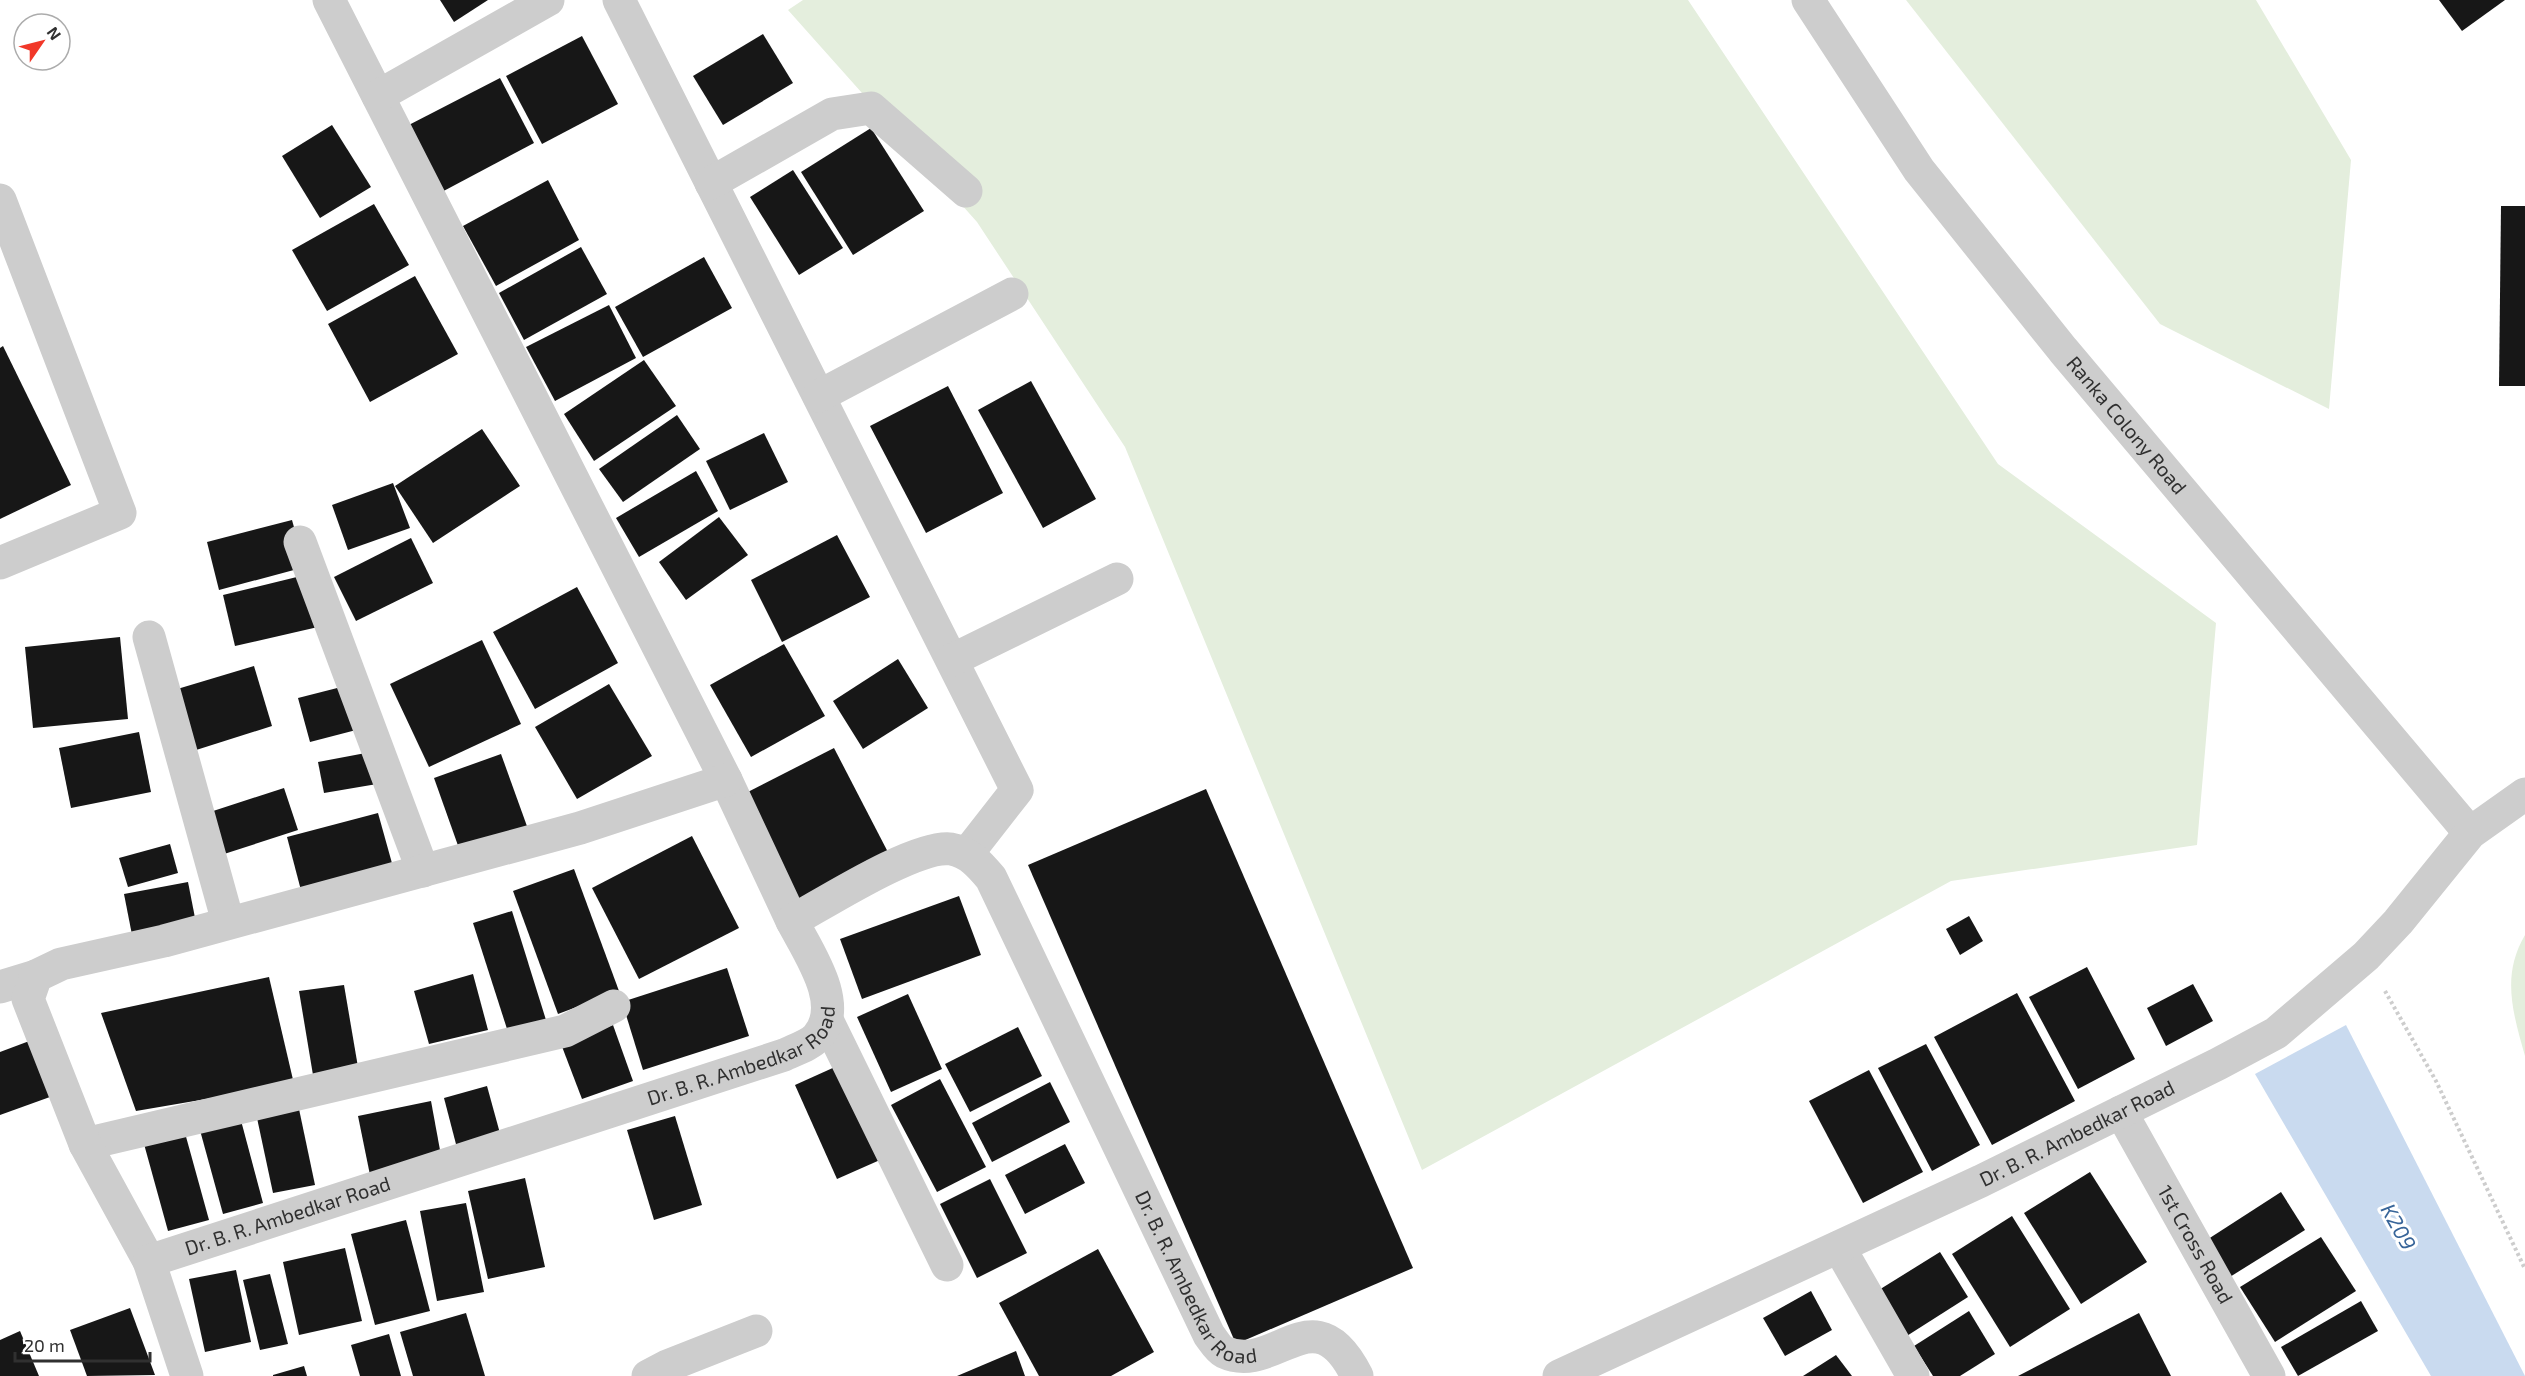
<svg xmlns="http://www.w3.org/2000/svg" width="2525" height="1376" font-family="'Exo 2',sans-serif">
	<style>
		.green { fill: #e4eedd }
		.water { fill: #c9daef }
		.building { fill: #171717 }
		.lines { fill: none; stroke-linecap: round; stroke-linejoin: round }
		.path { stroke: #cdcdcd; stroke-width: 4; stroke-dasharray: 3 3; stroke-linecap: butt }
		.minor { stroke: #cdcdcd; stroke-width: 33 }
		.labels { text-anchor: middle; stroke-width: 6; stroke-linejoin: round; paint-order: stroke }
		.street-label { font-size: 20px; fill: #303030; stroke: #fff }
		.water-label { font-size: 21px; font-style: italic; fill: #386599; stroke: #fff }
	</style>
	<rect width="100%" height="100%" fill="#fff"/>
	<g class="green">
		<polygon points="803,0 1688,0 1998,464 2216,623 2197,845 1951,881 1422,1170 1125,447 977,222 788,10"/>
		<polygon points="1906,0 2256,0 2351,160 2329,409 2160,324"/>
		<path d="M2525 935V1056C2513 1013 2501 976 2525 935Z"/>
	</g>
	<polygon class="water" points="2346,1025 2525,1376 2431,1376 2255,1074"/>
	<g class="building">
		<polygon points="440,0 488,0 454,22"/>
		<polygon points="2439,0 2505,0 2462,31"/>
		<polygon points="763,34 793,83 723,125 693,76"/>
		<polygon points="582,36 618,104 542,144 506,76"/>
		<polygon points="500,78 534,143 438,194 403,128"/>
		<polygon points="332,125 371,187 320,218 282,156"/>
		<polygon points="871,128 924,211 853,255 801,172"/>
		<polygon points="793,170 843,248 799,275 750,197"/>
		<polygon points="548,180 579,240 496,286 463,226"/>
		<polygon points="374,204 409,265 327,311 292,250"/>
		<polygon points="2501,206 2525,206 2525,386 2499,386"/>
		<polygon points="581,247 607,294 524,340 499,293"/>
		<polygon points="704,257 732,308 643,357 615,307"/>
		<polygon points="415,276 458,354 370,402 328,324"/>
		<polygon points="609,305 636,358 555,401 526,347"/>
		<polygon points="3,346 71,485 0,519 0,348"/>
		<polygon points="644,360 676,406 594,461 564,414"/>
		<polygon points="1031,381 1096,499 1043,528 978,410"/>
		<polygon points="948,386 1003,493 926,533 870,426"/>
		<polygon points="677,415 700,449 623,502 599,469"/>
		<polygon points="482,429 520,486 433,543 395,486"/>
		<polygon points="764,433 788,482 730,510 706,461"/>
		<polygon points="696,471 718,511 639,557 616,518"/>
		<polygon points="393,483 410,528 348,550 332,505"/>
		<polygon points="719,517 748,555 686,600 659,562"/>
		<polygon points="292,520 305,567 219,590 207,542"/>
		<polygon points="837,535 870,597 782,642 751,580"/>
		<polygon points="411,538 433,583 356,621 334,577"/>
		<polygon points="305,575 318,627 235,646 223,595"/>
		<polygon points="577,587 618,663 535,709 493,632"/>
		<polygon points="120,637 128,719 33,728 25,647"/>
		<polygon points="482,640 521,724 429,767 390,684"/>
		<polygon points="784,644 825,716 751,757 710,685"/>
		<polygon points="898,659 928,708 863,749 833,701"/>
		<polygon points="254,666 272,726 193,751 174,690"/>
		<polygon points="609,684 652,756 577,799 535,727"/>
		<polygon points="349,685 360,729 310,742 298,698"/>
		<polygon points="139,732 151,792 71,808 59,748"/>
		<polygon points="834,748 891,858 798,906 740,796"/>
		<polygon points="371,752 377,784 324,793 318,762"/>
		<polygon points="501,754 528,829 461,854 434,778"/>
		<polygon points="284,788 298,830 221,855 207,813"/>
		<polygon points="1206,789 1413,1268 1236,1344 1028,865"/>
		<polygon points="378,813 395,874 303,898 287,837"/>
		<polygon points="692,836 739,928 639,979 592,888"/>
		<polygon points="170,844 178,873 128,887 119,858"/>
		<polygon points="574,869 619,991 558,1014 513,891"/>
		<polygon points="188,882 197,928 133,940 124,894"/>
		<polygon points="959,896 981,955 862,999 840,939"/>
		<polygon points="512,911 546,1020 508,1032 473,923"/>
		<polygon points="1969,916 1983,941 1960,955 1946,929"/>
		<polygon points="2087,967 2135,1059 2078,1089 2029,997"/>
		<polygon points="727,968 749,1036 643,1070 622,1002"/>
		<polygon points="473,974 488,1030 429,1044 414,991"/>
		<polygon points="269,977 294,1084 136,1111 101,1013"/>
		<polygon points="2193,984 2213,1021 2166,1046 2147,1008"/>
		<polygon points="344,985 359,1073 314,1081 299,991"/>
		<polygon points="2017,993 2075,1101 1992,1145 1934,1037"/>
		<polygon points="908,994 942,1069 891,1092 857,1017"/>
		<polygon points="613,1025 633,1081 582,1099 561,1044"/>
		<polygon points="1018,1027 1042,1076 970,1112 945,1064"/>
		<polygon points="40,1037 61,1093 0,1115 0,1052"/>
		<polygon points="1926,1044 1980,1145 1932,1171 1878,1068"/>
		<polygon points="846,1062 889,1156 837,1179 795,1085"/>
		<polygon points="1869,1070 1923,1172 1863,1203 1809,1101"/>
		<polygon points="940,1079 986,1167 937,1192 891,1105"/>
		<polygon points="1050,1082 1070,1122 992,1162 972,1123"/>
		<polygon points="487,1086 501,1137 457,1148 444,1098"/>
		<polygon points="431,1101 442,1161 370,1175 358,1116"/>
		<polygon points="299,1109 315,1185 273,1193 257,1118"/>
		<polygon points="239,1113 263,1203 223,1214 198,1123"/>
		<polygon points="675,1116 702,1205 654,1220 627,1130"/>
		<polygon points="185,1133 209,1220 168,1231 144,1144"/>
		<polygon points="1065,1144 1085,1183 1025,1214 1005,1175"/>
		<polygon points="2090,1172 2147,1262 2081,1304 2024,1213"/>
		<polygon points="525,1178 545,1267 488,1279 468,1191"/>
		<polygon points="990,1179 1027,1253 977,1278 940,1204"/>
		<polygon points="2281,1192 2305,1230 2225,1280 2202,1243"/>
		<polygon points="466,1203 484,1292 437,1301 420,1211"/>
		<polygon points="2012,1216 2070,1309 2010,1347 1952,1254"/>
		<polygon points="406,1220 430,1311 375,1325 351,1234"/>
		<polygon points="2321,1237 2356,1291 2275,1342 2240,1287"/>
		<polygon points="345,1248 362,1321 299,1335 283,1262"/>
		<polygon points="1098,1249 1154,1352 1111,1376 1039,1376 999,1303"/>
		<polygon points="1940,1252 1968,1297 1902,1339 1874,1293"/>
		<polygon points="236,1270 251,1342 205,1352 189,1279"/>
		<polygon points="270,1274 288,1344 260,1350 243,1280"/>
		<polygon points="1811,1291 1832,1330 1785,1356 1763,1318"/>
		<polygon points="2361,1301 2378,1331 2298,1376 2281,1347"/>
		<polygon points="130,1308 155,1375 87,1376 70,1330"/>
		<polygon points="1969,1311 1995,1354 1960,1376 1933,1376 1914,1346"/>
		<polygon points="466,1313 485,1376 413,1376 400,1332"/>
		<polygon points="2139,1313 2171,1376 2018,1376"/>
		<polygon points="20,1331 39,1376 0,1376 0,1340"/>
		<polygon points="389,1334 401,1376 360,1376 351,1345"/>
		<polygon points="1016,1351 1025,1376 957,1376"/>
		<polygon points="1836,1355 1852,1376 1803,1376"/>
		<polygon points="304,1366 307,1376 273,1376 273,1375"/>
	</g>
	<g class="lines">
		<polyline class="path" points="2385,991 2436,1081 2525,1269"/>
		<g class="minor">
			<polyline points="329,0 726,780 792,921"/>
			<polyline points="619,0 1017,790 967,854"/>
			<path id="s1" d="M1808 0 1919 170 2063 350 2470 833"/>
			<polyline points="378,96 548,0"/>
			<polyline points="711,183 832,114 871,108 966,191"/>
			<polyline points="0,200 120,513 0,563"/>
			<polyline points="819,396 1012,294"/>
			<polyline points="300,542 423,871"/>
			<polyline points="149,637 228,922"/>
			<polyline points="952,660 1117,579"/>
			<polyline points="0,987 36,976"/>
			<polyline points="828,1022 947,1265"/>
			<path id="s2" d="M2121 1112 2269 1376"/>
			<polyline points="85,1144 565,1031 614,1006"/>
			<polyline points="1839,1247 1913,1376"/>
			<polyline points="149,1261 85,1144 28,999 36,976 61,964 164,941 580,828 726,780"/>
			<path id="s3" d="M187 1376 149 1261 784 1055C794 1050 810 1045 817 1037 846 1005 808 952 792 921 825 903 917 844 951 849 969 852 980 865 991 878L1209 1335C1213 1340 1218 1349 1224 1352 1275 1376 1314 1290 1357 1376"/>
			<polyline points="648,1376 667,1366 756,1331"/>
			<path id="s4" d="M1559 1376 1981 1181 2218 1064 2276 1033 2366 956 2398 922 2470 833 2525 794"/>
		</g>
	</g>
	<g class="labels">
		<g class="street-label">
			<text dy="7" stroke="none"><textPath href="#s1" startOffset="532">Ranka Colony Road</textPath></text>
			<text dy="7" stroke="none"><textPath href="#s3" startOffset="753">Dr. B. R. Ambedkar Road</textPath></text>
			<text dy="7" stroke="none"><textPath href="#s4" startOffset="572">Dr. B. R. Ambedkar Road</textPath></text>
			<text dy="7" stroke="none"><textPath href="#s3" startOffset="267">Dr. B. R. Ambedkar Road</textPath></text>
			<text dy="7" stroke="none"><textPath href="#s2" startOffset="152">1st Cross Road</textPath></text>
			<text dy="7" stroke="none"><textPath href="#s3" startOffset="1635">Dr. B. R. Ambedkar Road</textPath></text>
		</g>
		<g class="water-label">
			<text transform="translate(2398 1227) rotate(61)" y="7">K209</text>
		</g>
	</g>
	<g transform="translate(42 42) rotate(55)"><circle r="28" fill="#ffffff" stroke="#acacac" stroke-width="1.5"/>
	<path d="M0-4.5L10 22L0 15L-10 22Z" fill="#f13829"/>
	<text y="-9" font-size="16" font-weight="bold" text-anchor="middle" fill="#303030">N</text>
	</g>
	<path d="M15 1352v9h135v-9" fill="none" stroke="#303030" stroke-width="3"/>
	<text x="24" y="1352" font-size="18" fill="#303030" stroke="#ffffff" stroke-width="4.5" paint-order="stroke">20 m</text>
</svg>
